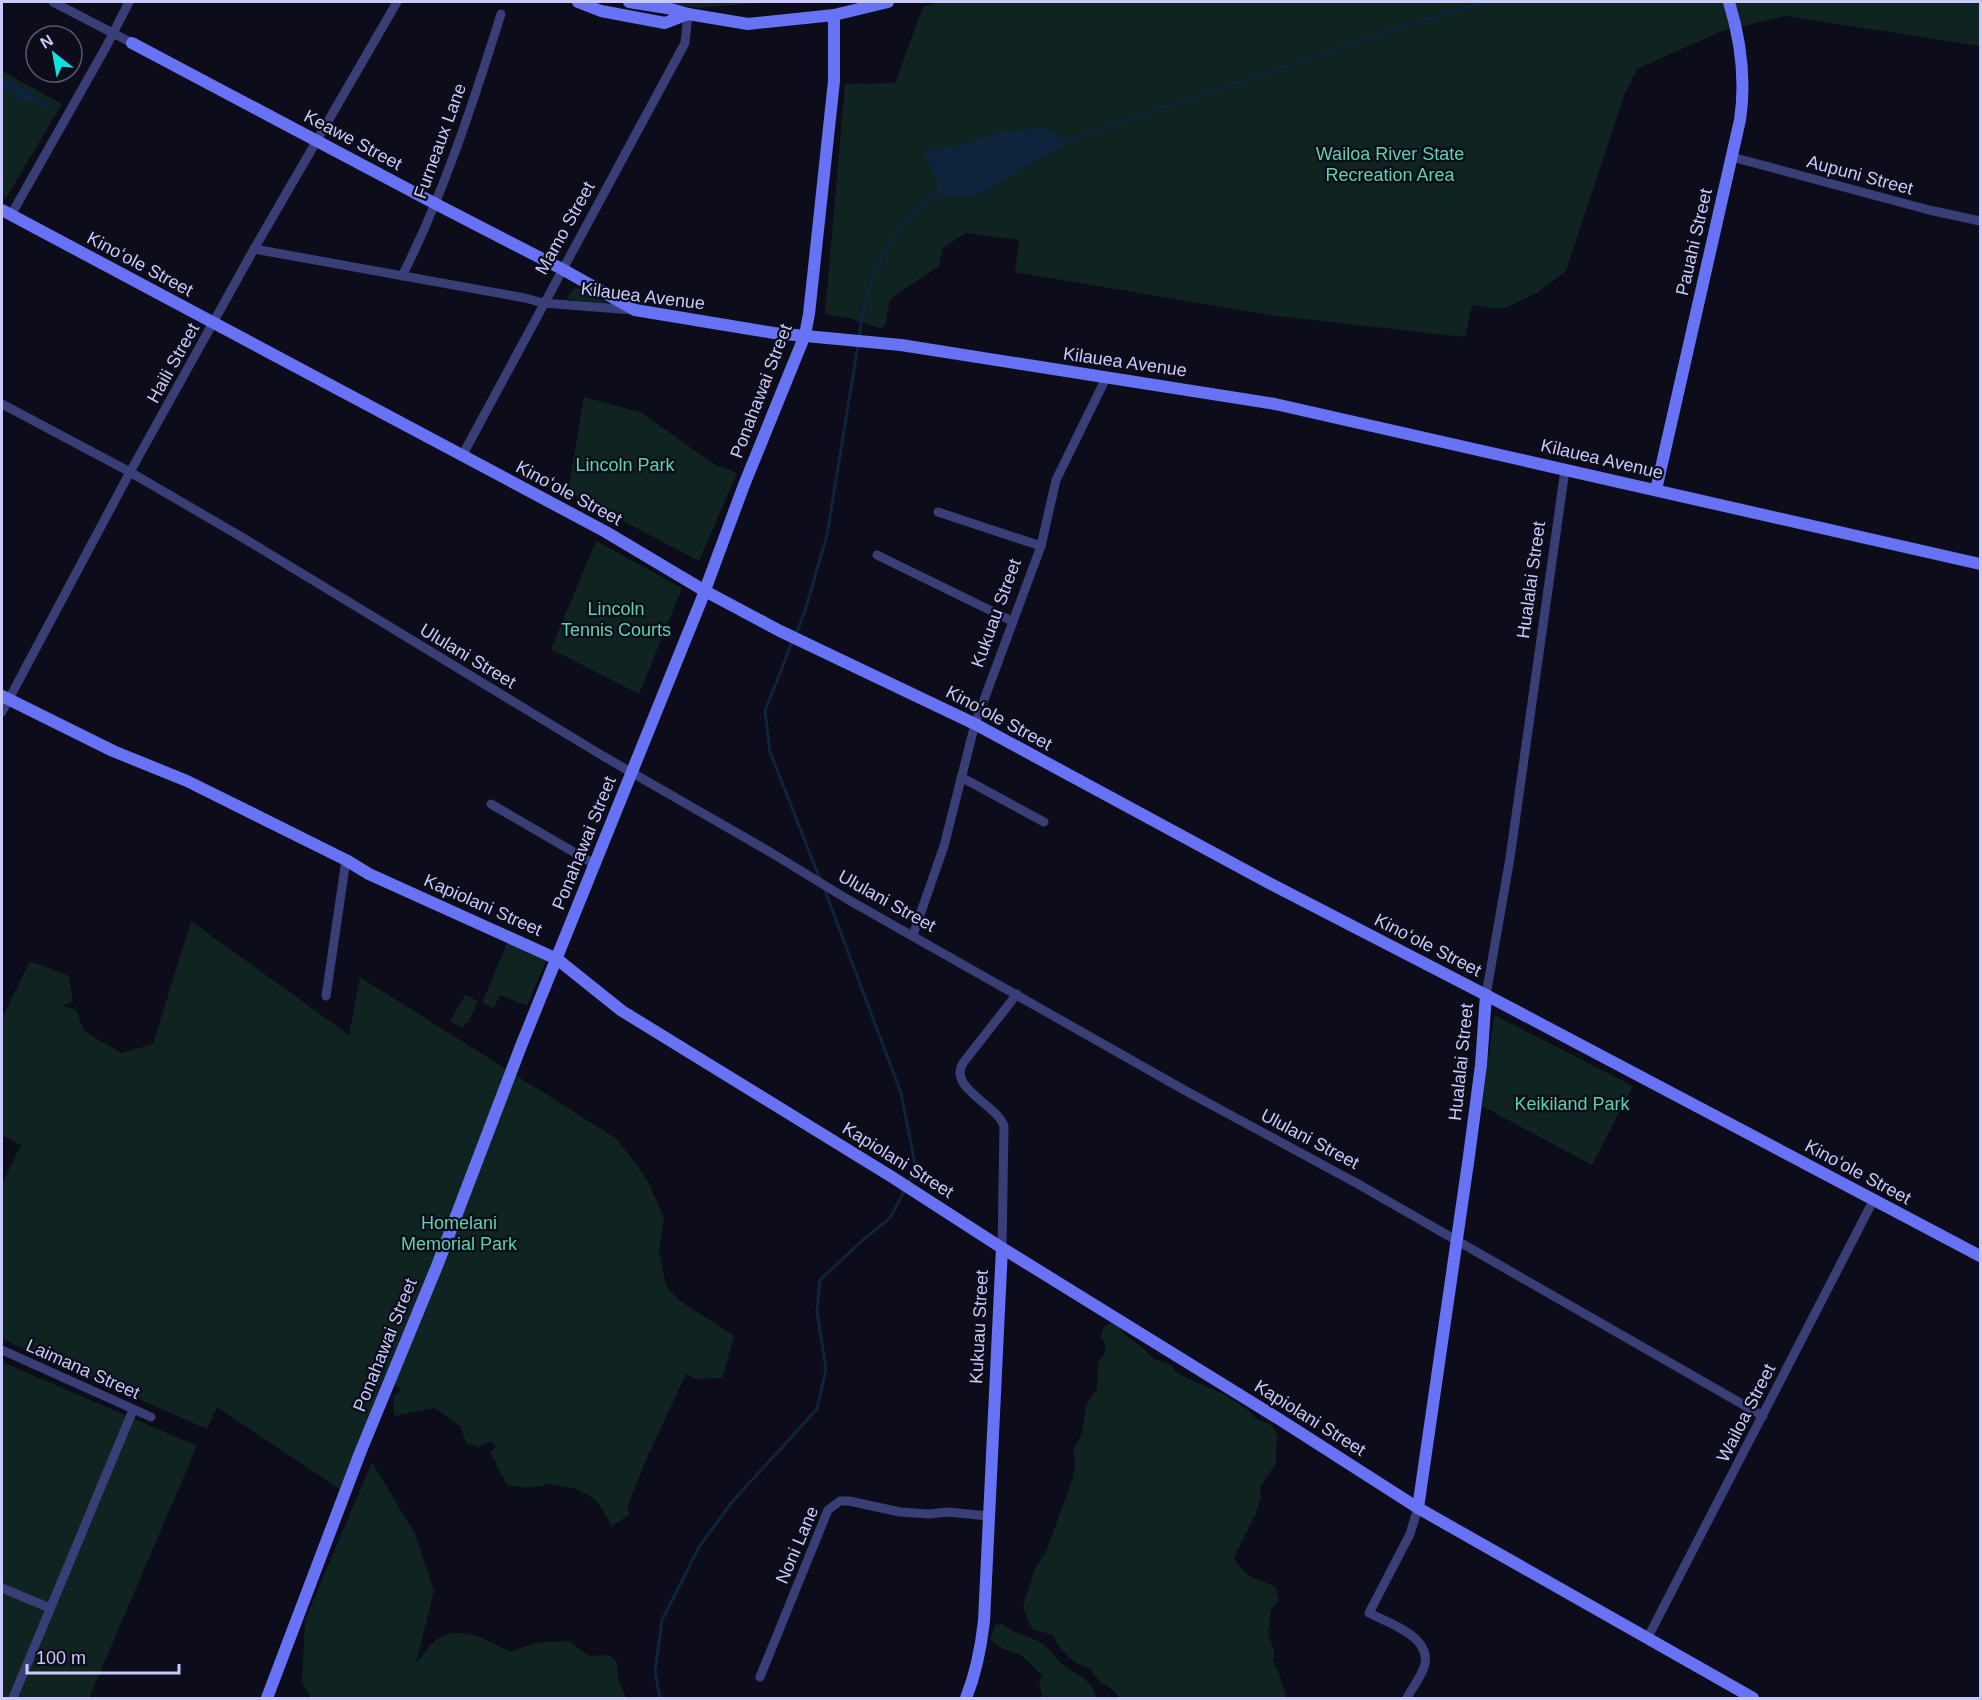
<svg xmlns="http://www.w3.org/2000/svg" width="1982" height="1700" font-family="Helvetica,sans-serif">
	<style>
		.green { fill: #0f2320 }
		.water { fill: #0e243c }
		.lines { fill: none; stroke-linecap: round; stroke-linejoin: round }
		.stream { stroke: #0e243c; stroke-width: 3 }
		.street { stroke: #3a3e76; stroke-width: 9 }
		.secondary { stroke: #6773f4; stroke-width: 12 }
		.labels { text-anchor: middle; stroke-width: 4.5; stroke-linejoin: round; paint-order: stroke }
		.street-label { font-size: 18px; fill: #c9c9fb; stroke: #0d0c1a }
		.park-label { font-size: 18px; fill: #5bd4a9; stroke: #0d0c1a }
	</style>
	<rect width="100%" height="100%" fill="#0d0c1a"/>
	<g class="green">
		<polygon points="651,2 769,2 697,8"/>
		<polygon points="940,2 1980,2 1980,46 1785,16 1722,31 1637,69 1624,96 1566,271 1537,293 1503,309 1472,305 1465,337 1277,316 1015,272 1019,240 966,233 943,248 939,266 890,299 886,322 882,329 848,318 825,314 845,84 895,83 923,7"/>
		<polygon points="2,71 62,104 6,198 2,197"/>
		<polygon points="575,287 606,302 605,304 566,299"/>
		<polygon points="584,397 640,412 714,464 737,473 699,561 568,492"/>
		<polygon points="596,541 682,588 639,694 551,649"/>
		<polygon points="191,921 349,1035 360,977 617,1139 647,1179 664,1218 659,1251 666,1286 680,1301 734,1336 722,1378 697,1379 686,1374 645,1462 627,1508 630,1514 612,1526 596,1500 576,1489 551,1484 528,1488 507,1485 490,1452 496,1447 491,1441 479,1447 466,1443 460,1426 435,1408 394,1416 393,1396 399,1392 400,1388 383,1379 343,1491 217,1407 207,1429 2,1339 2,1184 21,1145 2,1135 2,1018 30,961 69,976 73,1001 63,1006 76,1010 84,1031 121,1053 153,1044"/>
		<polygon points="508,941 547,958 527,1006 500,995 494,1008 482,1003"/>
		<polygon points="465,995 478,1001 469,1022 464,1024 463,1028 450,1021"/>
		<polygon points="1494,1015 1633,1086 1592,1165 1482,1106"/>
		<path d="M1111 1323 1118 1326 1126 1336 1144 1349 1153 1359 1172 1365 1175 1371 1187 1378 1226 1395 1248 1410 1255 1418 1271 1425 1276 1432 1278 1439 1276 1445V1463L1260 1487 1261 1497 1256 1513 1234 1558C1242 1575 1258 1580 1275 1586L1279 1601 1271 1609 1268 1635 1274 1649 1273 1661 1278 1671 1287 1698H1120L1113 1690 1100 1682 1090 1669 1077 1663 1069 1657 1059 1647 1053 1635 1035 1630 1029 1624 1023 1606 1036 1566 1046 1552 1072 1480 1075 1465 1073 1450 1081 1436 1087 1403 1097 1389 1098 1363 1105 1353 1106 1345 1101 1337 1104 1326Z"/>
		<polygon points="2,1362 197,1446 89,1698 2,1698"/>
		<path d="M372 1462 415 1534 434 1591 416 1663C423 1656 430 1643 439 1638 465 1624 487 1642 511 1652L535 1643 569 1641 589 1656 608 1655 617 1662 618 1678 626 1698H311L302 1683 305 1620Z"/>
		<path d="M1003 1624C1015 1635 1028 1635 1041 1643 1050 1648 1053 1656 1061 1663 1076 1677 1090 1675 1096 1698H1043L1039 1684 1042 1675C1034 1669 1029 1660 1020 1655 1010 1650 998 1649 990 1639L995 1625Z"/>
	</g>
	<g class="water">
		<polygon points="2,79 5,80 6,79 31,92 31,95 49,105 47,109 28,99 27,102 2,89"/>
		<path d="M1038 127C1049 129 1063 134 1066 146L1026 166 1020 171 980 194 972 196H942L938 192 933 171 923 152 930 149 937 150 964 144 1003 131 1017 132Z"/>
	</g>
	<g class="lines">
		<g class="stream">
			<polyline points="1064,143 1129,119 1402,27 1485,2"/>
			<path d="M859 339C866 277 888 229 939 191"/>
			<polyline points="796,634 805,611 827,535 858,345"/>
			<polyline points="793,640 765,711 770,752 820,879"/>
			<polyline points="824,888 901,1093 915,1164 909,1183"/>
			<polyline points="660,1698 655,1672 662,1620 699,1547 732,1502 817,1409 826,1369 817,1311 820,1280 865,1238 890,1218 906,1188"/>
		</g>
		<g class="street">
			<polyline points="53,2 132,43"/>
			<polyline points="1732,157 1929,210 1980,221"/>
			<polyline points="11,215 106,47 129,2"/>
			<polyline points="254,249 525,298 543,303 633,310"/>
			<path d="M402 276C443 196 474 100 501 14"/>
			<polyline points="2,404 130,472 245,539 603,756 770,852 847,899 1186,1091 1358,1184 1763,1416"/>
			<polyline points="462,456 685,43 688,14"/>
			<polyline points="938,512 1041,546"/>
			<polyline points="877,555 1012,621"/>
			<polyline points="2,712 130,472 254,249 397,2"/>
			<polyline points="961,777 1044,822"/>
			<polyline points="491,804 596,865"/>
			<polyline points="913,935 944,846 975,724 1041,546 1056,480 1106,378"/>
			<polyline points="1486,995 1510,858 1565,470"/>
			<polyline points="326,996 346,860"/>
			<path d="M1002 1248 1004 1126C996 1104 948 1088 963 1063L1017 994"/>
			<polyline points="2,1350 151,1417"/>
			<polyline points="2,1588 50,1608"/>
			<polyline points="1647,1639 1873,1201"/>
			<polyline points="760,1677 828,1510 840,1501 849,1501 900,1512 929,1514 948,1512 988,1516"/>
			<polyline points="13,1698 133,1410"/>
			<path d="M1407 1698C1412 1688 1422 1676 1425 1664 1430 1636 1389 1623 1369 1613L1410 1534 1418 1508"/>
		</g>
		<g class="secondary">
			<polyline points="578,2 601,11 665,23 688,14"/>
			<polyline points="629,2 667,8 688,14 748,24 834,15 888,2"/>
			<polyline points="132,43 434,203 562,269 635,310 774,333 901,345 1275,404 1980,564"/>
			<polyline points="2,210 606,532 705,591 780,631 975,724 1269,883 1486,995 1980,1256"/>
			<path d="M1656 490 1740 120C1746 80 1741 41 1729 2"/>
			<polyline points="2,696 113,751 187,781 346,860 369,874 557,959 622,1011 892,1177 1002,1248 1279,1419 1418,1508 1753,1698"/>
			<polyline points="1418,1508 1469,1156 1481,1065 1486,995"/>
			<polyline points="267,1698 360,1453 437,1266 521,1046 701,601 744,485 805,335 809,314 834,81 834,15"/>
			<path d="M966 1698C976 1673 981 1648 984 1621L1002 1248"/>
		</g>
	</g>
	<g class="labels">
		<g class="street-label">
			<text transform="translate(353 140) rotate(28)" y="6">Keawe Street</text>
			<text transform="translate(440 141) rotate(-70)" y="6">Furneaux Lane</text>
			<text transform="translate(1860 175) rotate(15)" y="6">Aupuni Street</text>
			<text transform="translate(565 228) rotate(-61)" y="6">Mamo Street</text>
			<text transform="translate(1694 242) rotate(-77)" y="6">Pauahi Street</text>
			<text transform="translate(140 264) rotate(28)" y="6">Kinoʻole Street</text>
			<text transform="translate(643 296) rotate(7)" y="6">Kilauea Avenue</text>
			<text transform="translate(1125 362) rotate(8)" y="6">Kilauea Avenue</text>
			<text transform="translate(173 363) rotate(-61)" y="6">Haili Street</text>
			<text transform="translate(761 391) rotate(-69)" y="6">Ponahawai Street</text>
			<text transform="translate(1602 459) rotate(13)" y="6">Kilauea Avenue</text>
			<text transform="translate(569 493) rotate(28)" y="6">Kinoʻole Street</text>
			<text transform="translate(1531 580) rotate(-82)" y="6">Hualalai Street</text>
			<text transform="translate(996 613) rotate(-70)" y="6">Kukuau Street</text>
			<text transform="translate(468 656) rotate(31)" y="6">Ululani Street</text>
			<text transform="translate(999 718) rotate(28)" y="6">Kinoʻole Street</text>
			<text transform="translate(584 843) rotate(-68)" y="6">Ponahawai Street</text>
			<text transform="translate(887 901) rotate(29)" y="6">Ululani Street</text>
			<text transform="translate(483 905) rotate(24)" y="6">Kapiolani Street</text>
			<text transform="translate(1428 945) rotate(27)" y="6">Kinoʻole Street</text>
			<text transform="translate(1461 1062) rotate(-84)" y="6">Hualalai Street</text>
			<text transform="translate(1310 1139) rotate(28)" y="6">Ululani Street</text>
			<text transform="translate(898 1160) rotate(32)" y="6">Kapiolani Street</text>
			<text transform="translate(1858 1172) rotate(28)" y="6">Kinoʻole Street</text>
			<text transform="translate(979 1327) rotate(-87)" y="6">Kukuau Street</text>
			<text transform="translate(385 1345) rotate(-68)" y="6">Ponahawai Street</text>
			<text transform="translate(83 1369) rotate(24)" y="6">Laimana Street</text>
			<text transform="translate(1746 1413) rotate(-63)" y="6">Wailoa Street</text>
			<text transform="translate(1310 1418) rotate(32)" y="6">Kapiolani Street</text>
			<text transform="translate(797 1545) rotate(-67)" y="6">Noni Lane</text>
		</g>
		<g class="park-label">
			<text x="1390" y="160">Wailoa River State<tspan x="1390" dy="21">Recreation Area</tspan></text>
			<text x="625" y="471">Lincoln Park</text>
			<text x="616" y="615">Lincoln<tspan x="616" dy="21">Tennis Courts</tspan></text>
			<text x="1572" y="1110">Keikiland Park</text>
			<text x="459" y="1229">Homelani<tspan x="459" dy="21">Memorial Park</tspan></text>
		</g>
	</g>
	<rect width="1982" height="1700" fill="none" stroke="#c9c9fb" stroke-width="6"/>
	<g transform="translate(54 54) rotate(329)"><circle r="28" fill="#0d0c1a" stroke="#585874" stroke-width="1.5"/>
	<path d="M0-4.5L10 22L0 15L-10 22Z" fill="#10e0de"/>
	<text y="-9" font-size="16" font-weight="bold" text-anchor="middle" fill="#c9c9fb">N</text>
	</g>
	<path d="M27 1664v9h152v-9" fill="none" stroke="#c9c9fb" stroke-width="3"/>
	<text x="36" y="1664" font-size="18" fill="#c9c9fb" stroke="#0d0c1a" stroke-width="4.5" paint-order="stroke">100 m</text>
</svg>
